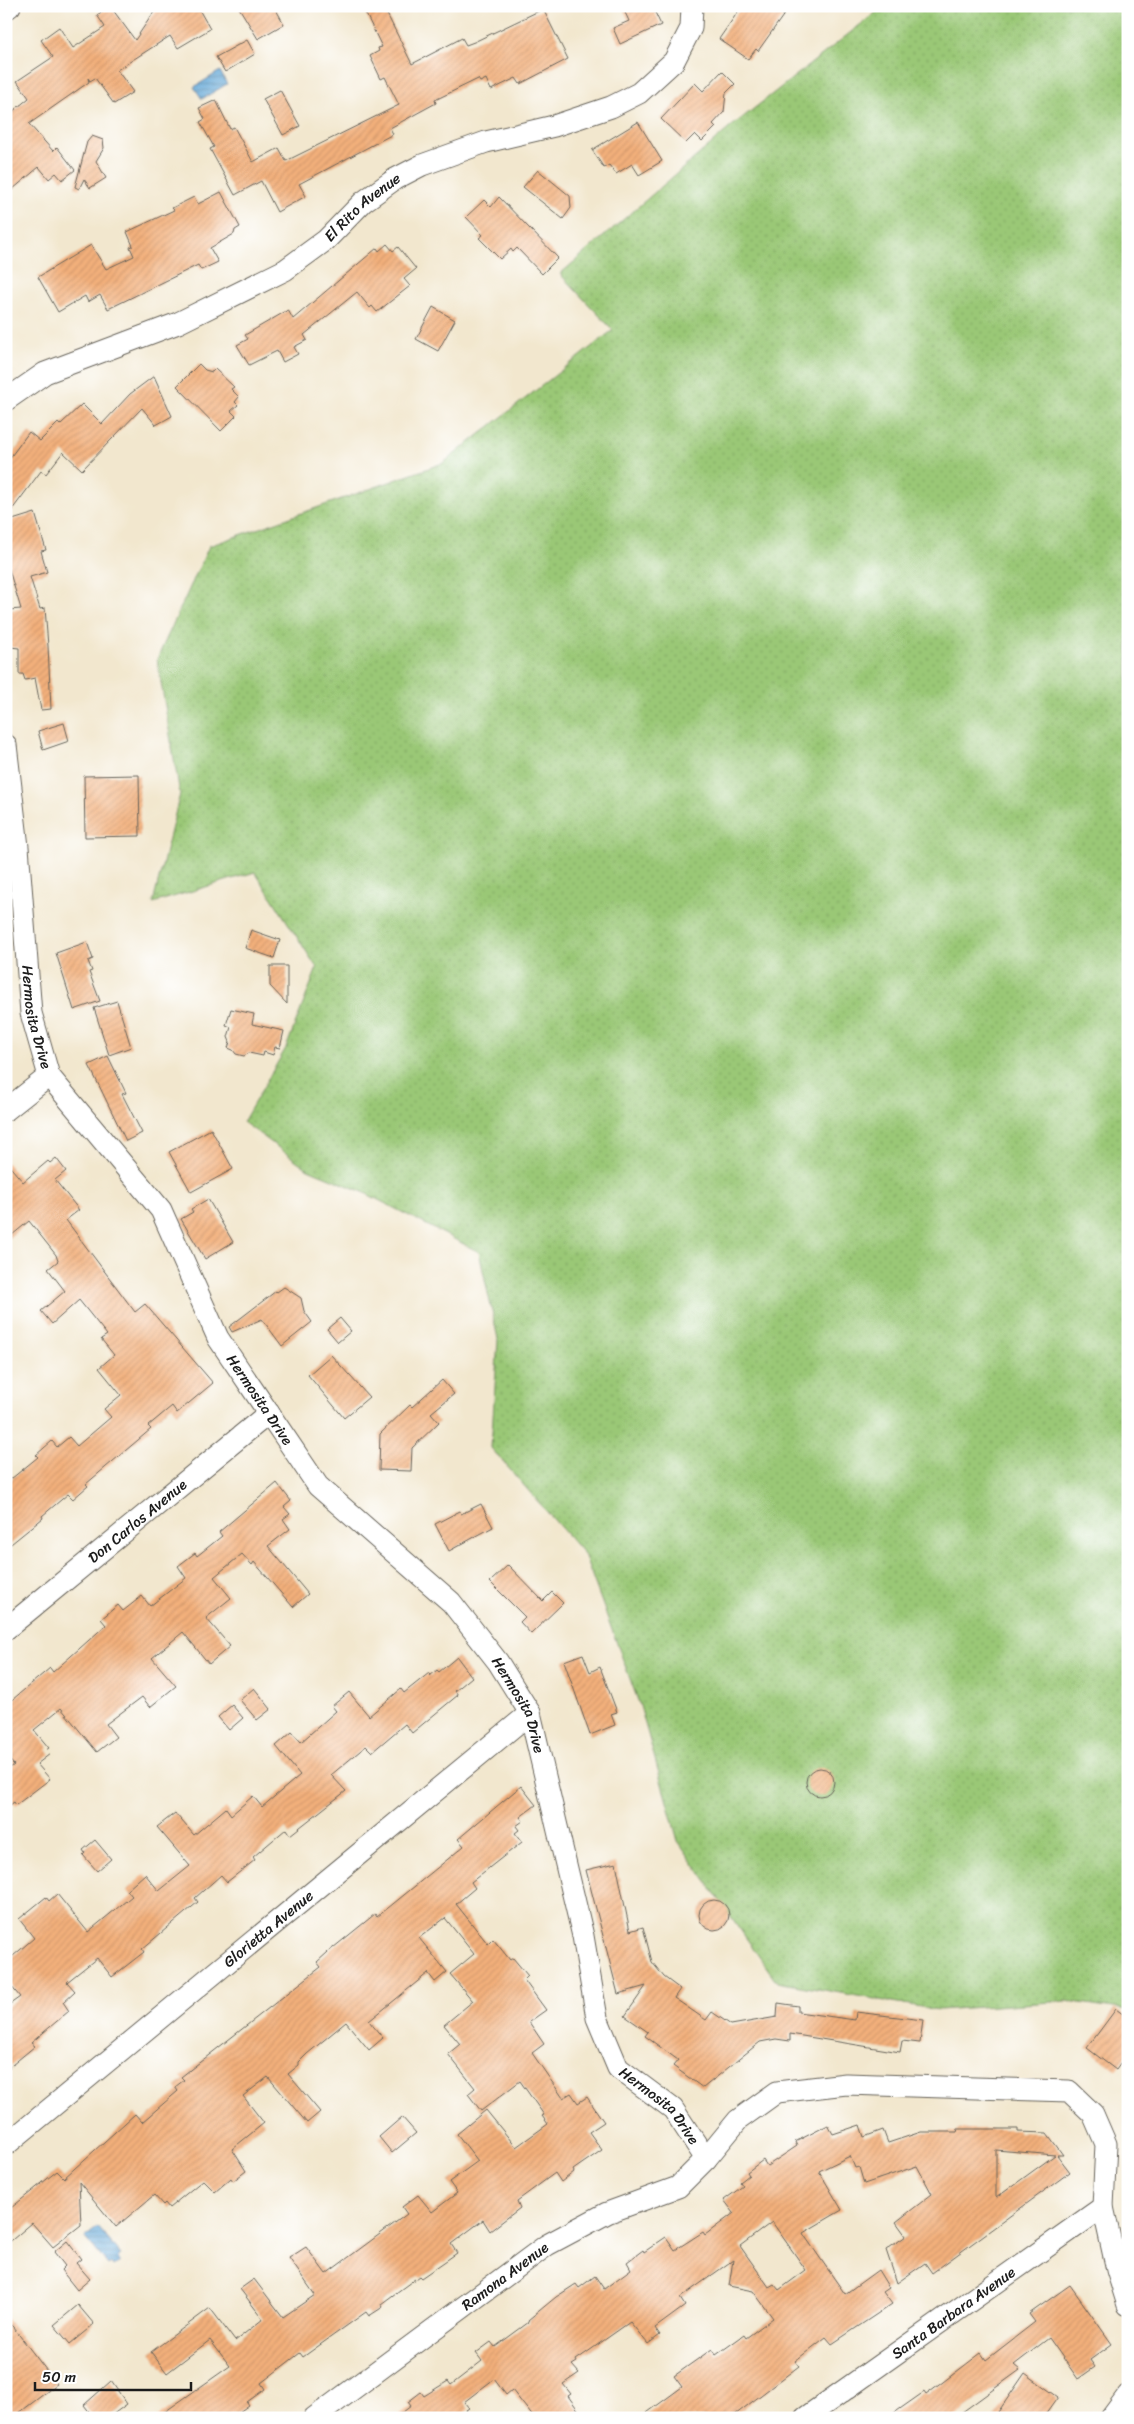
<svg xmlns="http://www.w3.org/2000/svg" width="1134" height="2424" font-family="Sriracha,sans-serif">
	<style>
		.grass { fill: url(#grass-dots); stroke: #5b7249 }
		.water { fill: url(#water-rules); stroke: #3e6179 }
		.building { fill: url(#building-hatch); fill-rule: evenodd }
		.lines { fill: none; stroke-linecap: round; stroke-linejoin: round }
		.minor-casing { stroke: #67635a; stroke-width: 23 }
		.minor { stroke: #fff; stroke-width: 21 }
		.labels { text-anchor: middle; stroke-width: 4; stroke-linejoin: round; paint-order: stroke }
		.street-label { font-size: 15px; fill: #1c1c1c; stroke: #fff }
	</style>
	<defs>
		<pattern id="grass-dots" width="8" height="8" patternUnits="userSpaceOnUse" patternTransform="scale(1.25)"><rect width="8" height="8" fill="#9ac876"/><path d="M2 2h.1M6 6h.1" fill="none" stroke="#84ab66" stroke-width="1.8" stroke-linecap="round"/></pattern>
		<pattern id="water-rules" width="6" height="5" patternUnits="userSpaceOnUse" patternTransform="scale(1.25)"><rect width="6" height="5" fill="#60a6d6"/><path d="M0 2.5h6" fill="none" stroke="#4e86ad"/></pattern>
		<pattern id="building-hatch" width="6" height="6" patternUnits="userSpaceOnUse" patternTransform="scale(1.25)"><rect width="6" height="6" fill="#f3b07b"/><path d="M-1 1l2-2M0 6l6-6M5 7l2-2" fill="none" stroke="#d0976a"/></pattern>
	</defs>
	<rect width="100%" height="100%" fill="#fff"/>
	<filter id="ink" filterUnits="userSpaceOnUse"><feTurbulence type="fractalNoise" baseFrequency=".02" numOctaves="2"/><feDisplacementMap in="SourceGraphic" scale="10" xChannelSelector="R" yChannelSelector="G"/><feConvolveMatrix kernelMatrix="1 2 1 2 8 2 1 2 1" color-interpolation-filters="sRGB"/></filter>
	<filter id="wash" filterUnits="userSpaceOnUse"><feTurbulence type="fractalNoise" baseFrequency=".0096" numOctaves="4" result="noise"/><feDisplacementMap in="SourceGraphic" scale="20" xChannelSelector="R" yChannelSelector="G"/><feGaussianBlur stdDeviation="1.12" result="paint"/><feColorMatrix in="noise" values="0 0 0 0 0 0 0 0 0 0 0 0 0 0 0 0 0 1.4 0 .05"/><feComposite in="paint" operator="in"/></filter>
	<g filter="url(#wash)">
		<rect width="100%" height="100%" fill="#f2e7ce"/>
		<polygon class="grass" points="884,6 1128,6 1128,2010 1066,2001 938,2010 777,1982 678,1841 640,1706 584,1554 491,1448 498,1339 479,1252 363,1192 308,1169 243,1122 286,1048 317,968 255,872 153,903 180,794 157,659 209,546 443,463 613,330 560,274 733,125"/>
		<g class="water">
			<polygon points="220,71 227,84 202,99 194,87"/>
			<polygon points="98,2227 121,2255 118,2257 120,2261 113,2266 111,2263 108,2265 85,2237"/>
		</g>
		<g id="blocks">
			<g class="building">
				<polygon points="110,6 135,40 158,6 197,6 210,29 178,48 170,36 117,70 133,92 114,104 95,78 90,81 88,78 89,82 29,124 53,151 57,147 75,170 62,180 56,173 49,179 39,167 6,195 6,117 29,98 17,81 53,57 41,40 59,27 73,48 105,27 97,15"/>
				<polygon points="238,6 274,6 284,24 258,39"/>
				<polygon points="362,6 383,6 412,64 462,38 466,45 474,42 543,9 568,59 520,84 516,78 491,90 486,79 480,82 478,79 435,100 436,103 390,128 393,134 299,184 306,196 277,212 261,181 235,195 210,149 214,147 200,122 205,119 199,108 216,100 230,129 234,127 253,162 279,148 286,161 399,105 385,77 381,79 370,56 379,51 378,48 382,47"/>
				<polygon points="622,6 652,6 661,25 620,44 613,28 629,21"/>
				<polygon points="742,6 790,6 758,51 756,49 748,59 719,39"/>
				<polygon points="247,40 255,54 225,72 216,57"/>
				<polygon points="722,71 735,84 726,93 724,112 713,124 716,127 702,141 695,134 686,143 661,119 695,83 703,91"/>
				<polygon points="280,90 300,126 283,135 263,99"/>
				<polygon points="638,122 662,161 639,175 632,164 616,174 609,165 604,168 592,150"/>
				<polygon points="92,136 103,140 104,148 96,161 106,178 90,188 84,179 79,189 75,187 87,142"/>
				<polygon points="538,170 570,196 571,208 563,219 523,187"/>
				<polygon points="221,192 240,227 235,230 234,234 210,248 218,262 201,270 198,265 108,309 100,295 88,302 85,296 58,312 38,277 91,245 106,269 134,256 130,247 133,246 127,232 174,210 172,208 194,197 198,204"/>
				<polygon points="499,197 558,258 542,274 517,248 513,252 511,249 500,259 479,238 483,235 466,217 484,200 491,207"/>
				<polygon points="387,244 393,251 398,247 416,269 404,279 410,286 377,312 372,306 370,308 357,292 304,335 307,340 294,347 298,354 283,362 277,351 249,365 237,345 248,339 245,335 288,310 293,319 377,248 379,251"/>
				<polygon points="433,307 455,320 438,351 416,339"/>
				<polygon points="199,364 205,370 212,372 215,369 234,387 231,389 239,397 235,402 238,405 231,411 236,416 221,431 177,386"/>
				<polygon points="154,376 172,416 156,425 142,408 82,470 63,452 46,474 41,471 6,518 6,463 29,432 40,441 58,423 60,425 82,404 102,424 130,394"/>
				<polygon points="35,513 46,550 41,551 47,572 30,577 40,609 45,608 48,646 51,709 41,710 35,678 25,680 23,674 19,674 19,648 10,647 9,610 21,609 6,560 6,522"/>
				<polygon points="64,723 69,741 43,750 38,731"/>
				<polygon points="139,775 140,836 85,837 84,776"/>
				<polygon points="251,930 280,940 274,958 245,948"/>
				<polygon points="87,942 93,959 88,961 92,971 89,972 100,1001 74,1010 56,953"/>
				<polygon points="270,966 287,966 287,1004 270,986"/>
				<polygon points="117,1001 131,1047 109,1055 94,1008"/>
				<polygon points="231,1009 254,1014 252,1024 284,1031 280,1048 275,1047 273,1055 264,1052 263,1056 249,1053 244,1056 236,1054 233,1050 228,1048 230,1042 228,1037 231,1027 226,1025"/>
				<polygon points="108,1056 126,1093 122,1094 142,1133 126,1141 89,1065"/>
				<polygon points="211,1129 233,1169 191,1192 169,1152"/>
				<polygon points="56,1158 66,1171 55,1180 79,1210 66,1220 135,1312 145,1304 213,1383 177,1413 172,1406 148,1426 151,1429 86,1484 88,1486 73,1499 68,1494 42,1516 43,1518 6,1548 6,1483 38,1457 36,1455 52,1441 57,1447 69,1437 77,1446 111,1417 104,1409 121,1395 99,1368 114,1355 101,1339 107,1335 79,1300 52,1324 41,1311 65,1291 48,1269 58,1261 56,1255 29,1221 6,1240 6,1162 23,1182 48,1161 50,1163"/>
				<polygon points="208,1199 233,1242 205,1259 181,1219 193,1212 191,1209"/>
				<polygon points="284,1287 301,1298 304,1311 312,1322 282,1346 262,1319 232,1332 229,1327 276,1291 277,1292"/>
				<polygon points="340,1318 351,1331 338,1342 327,1329"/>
				<polygon points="331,1355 369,1397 344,1418 308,1375"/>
				<polygon points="442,1380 454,1394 431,1413 439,1422 412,1448 411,1471 379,1470 380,1434 410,1405 412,1407"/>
				<polygon points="277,1483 291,1501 284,1507 290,1514 283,1519 290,1529 268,1546 308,1594 293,1607 254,1562 252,1565 242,1554 214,1577 231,1598 206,1618 230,1646 209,1664 183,1632 152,1658 176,1686 150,1707 142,1697 106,1724 116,1737 97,1752 61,1708 34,1730 49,1748 46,1750 50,1754 37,1764 50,1779 16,1805 14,1802 6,1808 6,1771 14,1765 6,1756 6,1705 50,1668 53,1672 106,1625 101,1619 118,1605 123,1611 142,1596 150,1606 186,1578 178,1566 195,1553 197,1556 222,1536 219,1532"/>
				<polygon points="481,1504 493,1527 449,1551 435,1524 460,1511 461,1514"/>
				<polygon points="508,1565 543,1601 552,1592 563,1603 531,1634 520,1622 525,1617 490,1582"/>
				<polygon points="583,1654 590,1672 600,1667 617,1712 611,1714 615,1725 590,1735 564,1661"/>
				<polygon points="457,1657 472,1677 455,1691 458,1695 412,1733 405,1724 372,1752 366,1746 331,1775 346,1791 290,1835 286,1829 253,1857 255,1860 227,1882 221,1875 195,1898 198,1902 142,1949 144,1952 112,1977 97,1958 67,1982 75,1991 63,2002 69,2011 31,2043 35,2046 6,2070 6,2007 20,1997 6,1980 6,1962 34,1938 19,1919 46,1897 49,1901 57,1894 88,1932 132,1896 127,1890 145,1874 159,1891 190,1866 157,1827 175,1813 194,1835 226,1808 231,1815 253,1796 262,1807 300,1775 276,1746 292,1732 301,1742 336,1711 332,1706 349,1692 369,1716 401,1689 404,1693 429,1673 430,1676 437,1670 439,1672"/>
				<polygon points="254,1688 271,1709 257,1720 240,1700"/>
				<polygon points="232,1705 243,1718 229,1730 218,1717"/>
				<circle cx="820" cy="1782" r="14"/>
				<polygon points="521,1786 536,1805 520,1817 523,1821 516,1826 519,1830 515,1833 522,1842 471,1882 475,1888 456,1904 488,1944 493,1939 510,1960 513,1958 528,1976 524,1980 546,2010 529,2022 544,2044 532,2053 563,2098 571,2093 578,2103 587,2097 604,2122 589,2132 602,2150 573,2170 574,2172 561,2182 555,2173 517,2201 520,2208 490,2231 483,2220 451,2244 457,2253 421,2278 419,2276 381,2304 383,2307 369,2316 366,2312 303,2357 300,2353 261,2383 265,2389 247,2402 249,2405 235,2415 233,2413 225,2418 156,2418 230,2366 210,2340 167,2373 151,2352 210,2308 235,2341 263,2319 240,2289 254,2279 283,2317 315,2295 289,2258 306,2247 326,2274 407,2214 402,2207 418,2195 432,2212 457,2193 449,2182 478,2161 457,2134 486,2110 516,2147 548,2124 542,2116 544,2115 520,2081 481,2111 468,2094 475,2088 448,2054 460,2044 444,2025 473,2001 450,1974 474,1954 445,1918 419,1938 447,1972 435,1982 428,1973 369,2021 383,2038 369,2050 346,2022 307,2054 299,2062 299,2065 288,2074 320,2112 307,2123 268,2077 243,2096 264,2123 232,2149 246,2171 233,2181 231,2178 215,2192 203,2180 169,2208 165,2203 163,2205 154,2195 116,2227 79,2182 81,2225 53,2247 32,2223 6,2245 6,2212 57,2171 64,2178 135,2114 142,2122 178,2091 175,2087 184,2080 181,2077 321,1967 317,1962 328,1952 375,1914 377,1917 464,1846 458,1839"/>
				<polygon points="95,1840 111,1859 97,1871 83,1855 85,1853 83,1850"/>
				<polygon points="616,1863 630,1931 643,1927 652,1962 664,1977 680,1989 674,1998 706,2020 712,2012 731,2025 777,2017 778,2003 798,2006 798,2012 855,2020 856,2012 923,2020 920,2043 902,2041 900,2052 790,2034 790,2041 776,2039 760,2042 703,2088 673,2066 678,2060 645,2036 648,2032 625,2016 646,1986 618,1994 586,1870"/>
				<circle cx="714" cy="1915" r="15"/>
				<polygon points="1116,2009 1128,2018 1128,2053 1116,2070 1087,2048"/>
				<polygon points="402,2117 416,2133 392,2153 379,2137"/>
				<path d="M828 2125 833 2134 860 2125 864 2137 883 2130 888 2143 921 2132H957L958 2129H1018V2132L1047 2133 1063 2155H1057L1070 2172 932 2273 925 2263 897 2283 886 2250 906 2236 896 2222 932 2194 917 2166 864 2184 859 2167 855 2168 850 2156 819 2171 842 2210 803 2233 804 2235 845 2294 878 2270 889 2288 883 2292 892 2304 832 2344 826 2337 795 2361 799 2366 731 2418H640L682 2387 674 2376 712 2349 716 2355 744 2335 746 2338 773 2318 753 2291 729 2286 733 2260 680 2298 685 2306 655 2328 660 2335 648 2344 630 2322 576 2360 577 2362 572 2365 579 2373 563 2384 571 2394 568 2396 584 2418H534L512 2390 506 2395 494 2379 464 2402 469 2408 466 2410 471 2418H395L411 2406 408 2402 421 2392 424 2396 448 2381 451 2385 482 2361 476 2353 491 2342 495 2347 529 2322 528 2320 556 2297 576 2284 579 2288 595 2276 604 2289 631 2269 627 2262 643 2250 644 2252 666 2237 675 2250 703 2232 705 2235 734 2213 724 2200 743 2186 740 2182 749 2175 747 2172 763 2160 767 2166 797 2146 795 2142ZM996 2150 1055 2155 996 2198ZM772 2222 806 2270 779 2290 774 2284 769 2287 740 2246Z"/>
				<polygon points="67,2241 81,2259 76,2263 90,2279 77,2290 61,2270 65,2266 54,2252"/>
				<polygon points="1070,2285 1112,2344 1090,2360 1095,2367 1078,2379 1049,2338 1014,2365 1020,2370 954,2418 887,2418 924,2392 926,2395 981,2353 986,2360 1035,2322 1029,2314"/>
				<polygon points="78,2305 94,2324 70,2344 54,2325"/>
				<polygon points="6,2318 57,2384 15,2416 6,2405"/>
				<polygon points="1025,2373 1058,2397 1043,2418 994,2418"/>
				<polygon points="111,2381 127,2404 108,2418 94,2418 84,2405"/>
			</g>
		</g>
	</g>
	<g filter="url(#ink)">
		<use href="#blocks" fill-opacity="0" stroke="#67635a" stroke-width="1"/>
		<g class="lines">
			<g class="minor-casing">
				<g id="minor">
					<polyline points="6,9 10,6"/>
					<path id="s1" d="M6 400 45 373 178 323 285 270 326 240 363 202 395 179 422 165 486 142 554 126 611 107 639 93 674 61 691 28 692 6"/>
					<path id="s2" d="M6 745 18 847 31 1013 49 1076 161 1210 218 1338 318 1486 451 1602 498 1662 530 1713 583 1936 597 2018 618 2068 673 2109 706 2159"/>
					<polyline points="6,1110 49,1076"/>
					<path id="s3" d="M6 1629 269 1413"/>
					<path id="s4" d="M6 2145 530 1713"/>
					<path id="s5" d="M314 2418 547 2245 607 2213 678 2187 706 2159 738 2120 777 2092 846 2084 1069 2091 1093 2114 1106 2144 1103 2207 1117 2270 1128 2305"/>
					<path id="s6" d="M805 2418 1103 2207"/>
					<polyline points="1111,2418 1128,2395"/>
				</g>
			</g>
			<use href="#minor" class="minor"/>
		</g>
	</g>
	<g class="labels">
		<g class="street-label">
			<text dy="5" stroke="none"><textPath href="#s1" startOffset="409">El Rito Avenue</textPath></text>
			<text dy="5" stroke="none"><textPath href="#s2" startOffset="274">Hermosita Drive</textPath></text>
			<text dy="5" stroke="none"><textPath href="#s2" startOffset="724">Hermosita Drive</textPath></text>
			<text dy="5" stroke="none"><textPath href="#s3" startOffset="170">Don Carlos Avenue</textPath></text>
			<text dy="5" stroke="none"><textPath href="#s2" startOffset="1129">Hermosita Drive</textPath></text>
			<text dy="5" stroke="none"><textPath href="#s4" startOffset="340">Glorietta Avenue</textPath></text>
			<text dy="5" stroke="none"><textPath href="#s2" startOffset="1564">Hermosita Drive</textPath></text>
			<text dy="5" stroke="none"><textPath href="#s5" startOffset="238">Ramona Avenue</textPath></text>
			<text dy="5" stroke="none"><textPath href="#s6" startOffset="182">Santa Barbara Avenue</textPath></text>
		</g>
	</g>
	<rect width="1134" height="2424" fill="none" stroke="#fff" stroke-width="25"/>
	<path d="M35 2382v8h156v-8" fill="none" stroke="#1c1c1c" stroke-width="2.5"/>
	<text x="42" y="2382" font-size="15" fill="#1c1c1c" stroke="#ffffff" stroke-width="4" paint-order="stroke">50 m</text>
</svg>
